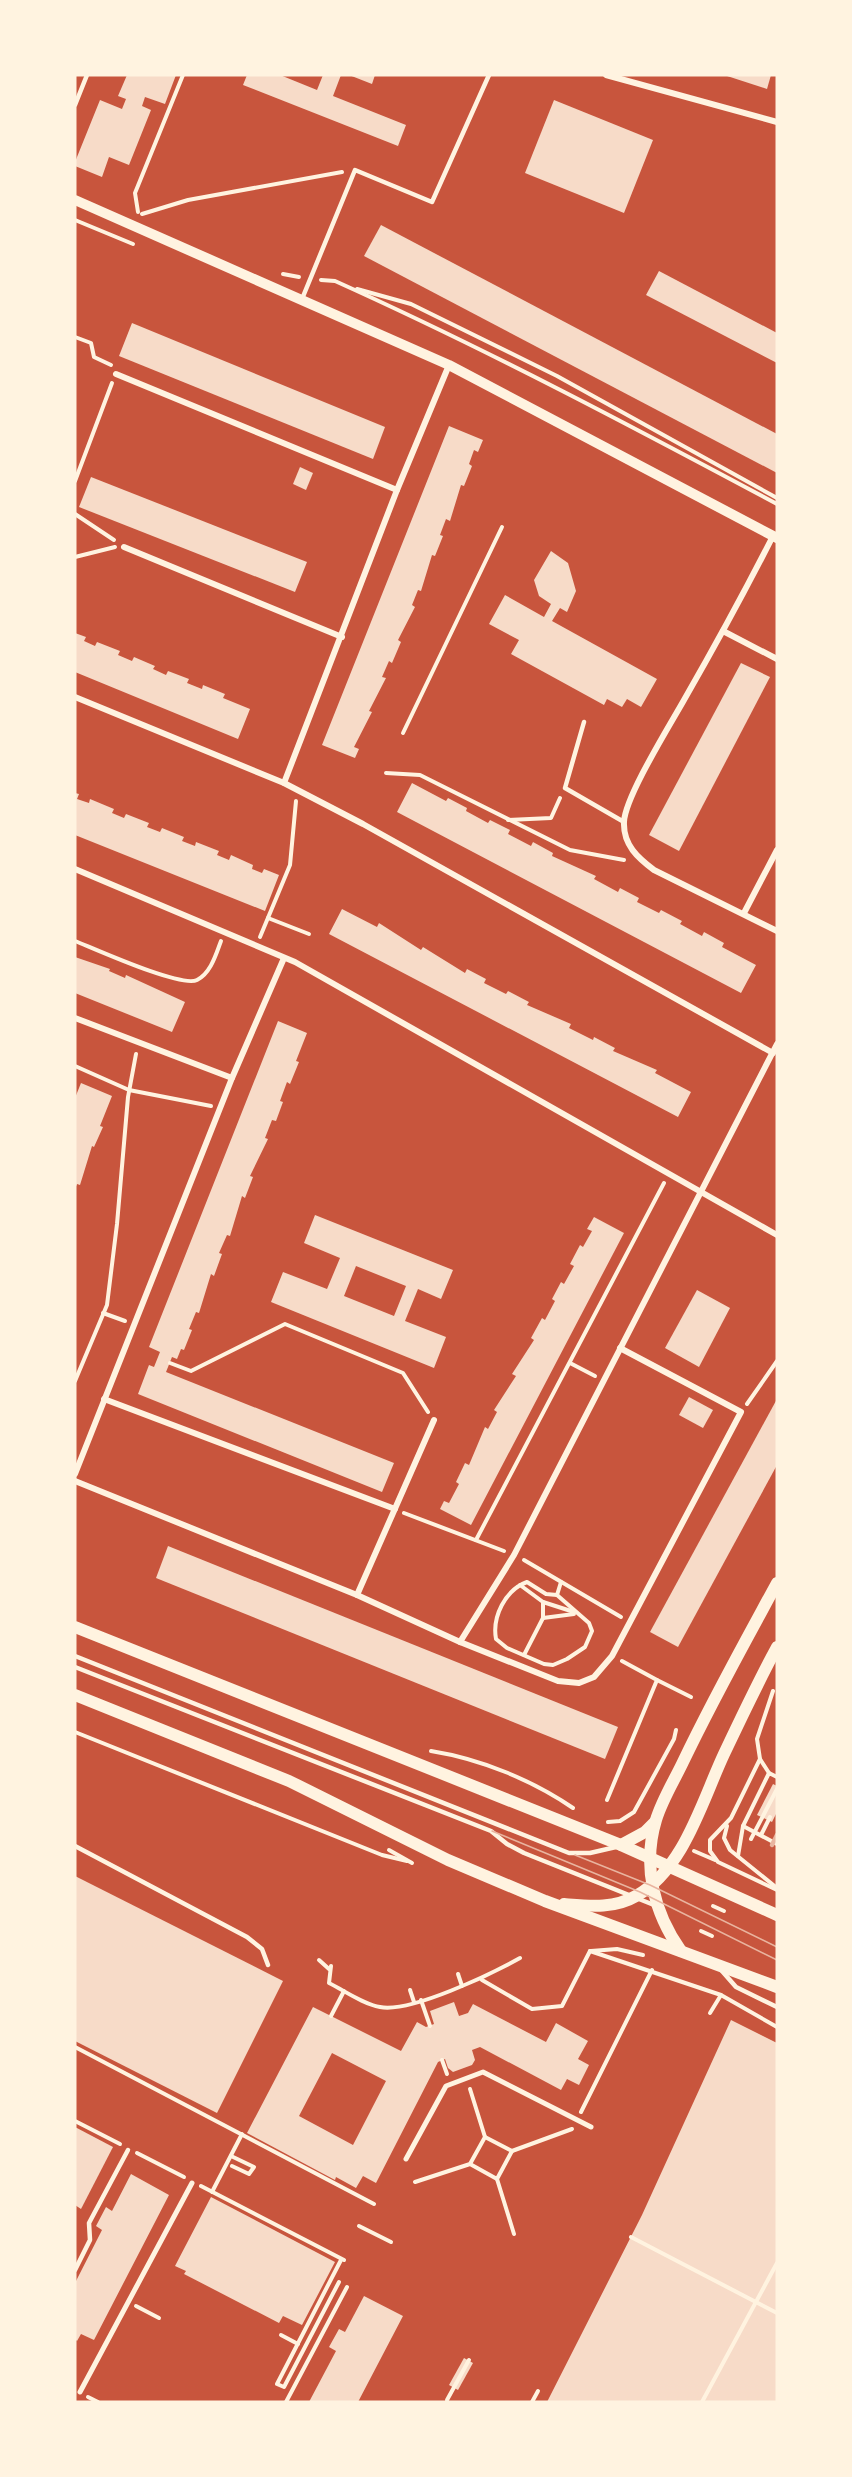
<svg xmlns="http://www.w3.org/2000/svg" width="852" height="2477" font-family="'Asap Condensed',sans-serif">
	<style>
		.building { fill: #f7dbc8; fill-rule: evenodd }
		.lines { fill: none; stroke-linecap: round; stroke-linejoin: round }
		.path { stroke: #fff3e0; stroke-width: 4 }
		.service { stroke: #fff3e0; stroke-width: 4.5 }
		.pedestrian { stroke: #fff3e0; stroke-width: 5 }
		.minor { stroke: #fff3e0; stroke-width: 6 }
		.tertiary { stroke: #fff3e0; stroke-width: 10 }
		.secondary { stroke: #fff3e0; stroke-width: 12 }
		.tram { stroke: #e9b49f; stroke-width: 1.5 }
		.rail { stroke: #e9b49f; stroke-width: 4.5 }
	</style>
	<rect width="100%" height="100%" fill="#c8553d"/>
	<g class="building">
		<polygon points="127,75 176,75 165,104 145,97 142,106 151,110 129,165 109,157 102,177 75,166 75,162 100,100 122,109 126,99 118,96"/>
		<polygon points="247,75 280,75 317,90 323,75 341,75 333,96 406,125 398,146 243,85"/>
		<polygon points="349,75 375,75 372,84"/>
		<polygon points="724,75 771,75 767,89"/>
		<polygon points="554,100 653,140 624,213 525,173"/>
		<polygon points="381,225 777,434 777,473 364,256"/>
		<polygon points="659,271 777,333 777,363 646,295"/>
		<polygon points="132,323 385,427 373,459 119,356"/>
		<polygon points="449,426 483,440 478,452 474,450 469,464 472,466 464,486 461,485 450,521 446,519 440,535 443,536 435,556 432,555 421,591 418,590 412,605 415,607 398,640 401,642 392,663 389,661 382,677 386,678 369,711 372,712 354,747 359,749 355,758 322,745"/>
		<polygon points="300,467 313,473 306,490 293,484"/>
		<polygon points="91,477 307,562 295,592 79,507"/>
		<polygon points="551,551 568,563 576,591 567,612 560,608 552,621 657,679 641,707 627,699 622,707 607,699 604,705 511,654 519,640 489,624 505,595 544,617 551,604 539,596 534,580"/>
		<polygon points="75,633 86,637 84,641 95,646 97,642 120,651 118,655 132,661 134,657 155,666 153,669 166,675 168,671 189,679 187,683 202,689 203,685 225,694 223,698 250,709 238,739 75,672"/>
		<polygon points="741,663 770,677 679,851 649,835"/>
		<polygon points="412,783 446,801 448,798 467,808 466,811 488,823 490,820 510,830 508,834 531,846 533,842 553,853 552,856 596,876 594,879 618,892 620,888 639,898 637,902 659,913 661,910 682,921 680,924 702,936 704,932 724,943 722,947 756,965 741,993 397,812"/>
		<polygon points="75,793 79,794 77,799 89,803 90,799 114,809 112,813 124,818 126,814 149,823 147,827 160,832 162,828 184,837 182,841 195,846 196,842 219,851 217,855 229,860 231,855 253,865 252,869 262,873 264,869 279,875 265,911 75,835"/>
		<polygon points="342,909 377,927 379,923 421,950 423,947 465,973 467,969 486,979 484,983 506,994 508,991 529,1002 527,1005 571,1024 569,1028 593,1040 594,1037 615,1048 613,1051 657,1070 655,1073 691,1092 678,1117 329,934"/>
		<polygon points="75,957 110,969 109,971 125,978 126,975 185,1002 172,1032 75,993"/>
		<polygon points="278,1021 307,1033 296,1061 299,1062 290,1084 287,1082 280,1101 283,1102 276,1121 272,1120 265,1138 268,1139 250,1176 253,1177 245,1198 242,1196 230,1236 227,1235 219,1253 222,1254 214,1276 211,1274 199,1313 196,1312 189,1329 192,1330 184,1350 181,1349 177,1359 172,1357 166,1372 394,1463 382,1492 138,1394 149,1365 154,1367 160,1352 149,1347"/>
		<polygon points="81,1083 112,1096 100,1126 103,1127 94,1147 92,1146 80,1185 77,1184 75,1189 75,1098"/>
		<path d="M315 1215 453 1270 441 1299 418 1289 405 1321 446 1337 434 1368 271 1302 283 1272 327 1289 340 1258 304 1243ZM356 1266 406 1286 394 1316 344 1296Z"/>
		<polygon points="594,1217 624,1233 471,1525 440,1509 444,1501 449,1503 459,1484 456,1482 465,1463 469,1465 485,1427 488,1429 497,1412 494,1410 516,1376 512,1374 534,1340 531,1338 542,1318 545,1320 555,1301 552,1299 561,1282 564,1284 574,1266 570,1264 580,1245 583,1247 592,1231 587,1229"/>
		<polygon points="697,1290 730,1308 699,1367 665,1348"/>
		<polygon points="689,1397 713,1410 703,1428 679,1415"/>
		<polygon points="777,1399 777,1465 678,1647 650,1632"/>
		<polygon points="168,1546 618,1727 605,1759 156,1578"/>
		<polygon points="773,1784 777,1786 777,1812 772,1822 757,1815"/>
		<polygon points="75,1876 283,1981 217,2113 75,2041"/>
		<path d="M454 2002 459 2016 468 2013 473 2004 546 2042 556 2023 588 2041 578 2059 589 2065 579 2085 567 2079 561 2090 480 2047 472 2050 475 2060 472 2065 453 2072 448 2068 445 2059 438 2062 376 2183 363 2176 356 2188 336 2177 335 2180 247 2133 313 2007 401 2051 417 2022 426 2027 434 2024 430 2011ZM332 2053 386 2081 353 2145 299 2116Z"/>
		<polygon points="731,2020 777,2043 777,2402 547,2402 642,2215"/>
		<polygon points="75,2127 113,2147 81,2209 75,2205"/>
		<polygon points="131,2174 169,2195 94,2340 81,2334 77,2341 75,2339 75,2283 102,2230 96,2226 106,2207 112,2211"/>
		<polygon points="211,2197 335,2262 302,2325 283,2316 279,2323 184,2274 186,2271 175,2266"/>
		<polygon points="364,2296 403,2316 358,2402 309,2402 336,2351 329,2347 339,2329 345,2332"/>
		<polygon points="464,2358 473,2363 458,2390 449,2385"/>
	</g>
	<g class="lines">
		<g class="path">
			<polyline points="138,212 135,193 183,75"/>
			<polyline points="142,214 188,200 342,172"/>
			<polyline points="75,220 133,244"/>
			<polyline points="283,274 299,277"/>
			<path d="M321 280 335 281C486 349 631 426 777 504"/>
			<polyline points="357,289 411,304 557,376 777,498"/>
			<polyline points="75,337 91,343 94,357 111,365"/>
			<polyline points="75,481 112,383"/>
			<polyline points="75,514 114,540"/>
			<polyline points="75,557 115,547"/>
			<polyline points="403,733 502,527"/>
			<polyline points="386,773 420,775 570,850 624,860"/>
			<polyline points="508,820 551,818 560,798"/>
			<polyline points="268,918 309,934"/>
			<polyline points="260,937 290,865 296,801"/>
			<path d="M75 941C95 949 181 988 197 980 211 973 216 954 221 941"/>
			<polyline points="75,1066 129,1090 211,1106"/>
			<polyline points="103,1313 125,1321"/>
			<polyline points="170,1363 191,1371 285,1324 403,1373 428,1412"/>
			<polyline points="570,1363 595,1376"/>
			<polyline points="75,1381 107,1305 117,1224 128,1097 136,1054"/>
			<polyline points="747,1404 777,1361"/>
			<polyline points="404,1513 504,1551"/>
			<polyline points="476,1540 664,1183"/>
			<polyline points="524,1560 621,1617"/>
			<path d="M527 1582 546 1594 557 1595 589 1623 592 1631 585 1647 567 1659 553 1665 544 1664 507 1648 496 1639C492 1617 505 1590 527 1582Z"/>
			<polyline points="520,1585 543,1602 574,1612"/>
			<polyline points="557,1595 561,1582"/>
			<polyline points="543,1602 543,1618 574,1614"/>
			<polyline points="524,1655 543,1618"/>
			<polyline points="657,1680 691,1697"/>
			<polyline points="773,1691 757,1739 760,1759 731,1818 710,1840 710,1851 718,1862 777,1890"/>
			<polyline points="75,1732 382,1855 407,1861"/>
			<path d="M431 1751C481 1759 532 1780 573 1808"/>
			<polyline points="760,1759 769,1773"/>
			<polyline points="777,1777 769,1773 743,1826 777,1844"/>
			<polyline points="607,1800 657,1680 622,1661"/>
			<polyline points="608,1822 620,1821 634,1812 674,1739 676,1730"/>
			<polyline points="727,1826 724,1838 730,1850 777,1888"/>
			<polyline points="761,1835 770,1817"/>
			<polyline points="751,1839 777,1789"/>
			<polyline points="389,1850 412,1863"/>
			<polyline points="694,1851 715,1860"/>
			<polyline points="738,1856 743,1826"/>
			<polyline points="713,1906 724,1911"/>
			<polyline points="701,1931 712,1936"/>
			<polyline points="590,1951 721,1995 777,2027"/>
			<polyline points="591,1951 617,1949 643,1955"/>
			<polyline points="319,1960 329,1969"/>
			<path d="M331 1966 329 1983C345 1991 363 2004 380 2007 411 2013 491 1974 520 1958"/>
			<polyline points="458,1974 462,1986"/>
			<polyline points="482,1980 532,2009 562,2006 590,1951"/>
			<polyline points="410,1990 414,2002"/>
			<polyline points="421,2000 430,2026"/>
			<polyline points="710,2013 721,1995"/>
			<polyline points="331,2016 344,1991"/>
			<polyline points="75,2047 374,2204"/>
			<polyline points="442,2060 447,2074"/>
			<polyline points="470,2089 485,2137"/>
			<polyline points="581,2112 652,1970"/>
			<polyline points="75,2121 120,2144"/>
			<polyline points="512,2151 572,2129"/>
			<polyline points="137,2153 184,2177"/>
			<polyline points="231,2156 254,2167 249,2174 232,2166"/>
			<polyline points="497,2179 514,2234"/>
			<polyline points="415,2182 470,2164 497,2179 512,2151 485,2137 470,2164"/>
			<polyline points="201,2186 344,2260"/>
			<polyline points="212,2192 242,2134"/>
			<polyline points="359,2226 391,2242"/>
			<polyline points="631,2237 777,2313"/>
			<polyline points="339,2282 284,2387 277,2384 341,2260"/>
			<polyline points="136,2306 159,2318"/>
			<polyline points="281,2335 298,2344"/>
			<polyline points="88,2397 98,2402"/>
			<polyline points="447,2400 469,2360"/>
			<polyline points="286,2402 347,2287"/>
			<polyline points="532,2402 538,2391"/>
			<polyline points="702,2402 777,2263"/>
		</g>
		<g class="service">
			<polyline points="75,105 87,75"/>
			<polyline points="302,299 355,170 432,202 489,75"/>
			<polyline points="584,722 565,788 624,822"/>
			<polyline points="75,1656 569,1853 590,1853 616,1847"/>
			<polyline points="75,1667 491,1831 507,1844 524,1853 654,1905"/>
			<polyline points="75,1846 247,1937 262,1949 268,1965"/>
			<polyline points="722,1971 736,1987 777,2007"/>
			<polyline points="75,2270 90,2240 89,2223 128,2150"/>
		</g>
		<g class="pedestrian">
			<polyline points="406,2159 446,2086 483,2072 591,2127"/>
			<polyline points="80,2392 192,2183"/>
		</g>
		<g class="minor">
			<polyline points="606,75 777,122"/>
			<polyline points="116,374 397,490"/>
			<path d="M773 536C745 591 715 646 684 700 670 725 625 797 624 822 623 845 638 858 654 870L777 931"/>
			<polyline points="124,547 342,637"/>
			<polyline points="723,631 777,659"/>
			<polyline points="75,697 284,783 363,824 773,1053"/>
			<polyline points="284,783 397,490 449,365"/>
			<polyline points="75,869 295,962 777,1235"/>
			<polyline points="744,913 777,850"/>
			<polyline points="75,1018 232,1078"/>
			<polyline points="104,1399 395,1509"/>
			<polyline points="75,1474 232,1078 284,958"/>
			<polyline points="75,1481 357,1595 460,1642 558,1681 579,1683 594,1677 612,1656 741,1412 620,1348"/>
			<polyline points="357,1595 434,1420"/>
			<polyline points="460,1642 514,1555 777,1044"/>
		</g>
		<polyline class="tertiary" points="75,200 449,365 777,538"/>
		<g class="secondary">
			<polyline points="75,1627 621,1845 777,1915"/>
			<polyline points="75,1695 289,1781 448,1860 545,1901 777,1987"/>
			<polyline points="621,1845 645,1832 655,1822"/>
			<path d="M564 1904C589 1906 614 1909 636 1896 684 1869 702 1801 724 1754 741 1718 758 1682 777 1647"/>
			<path d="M681 1951C654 1913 642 1866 656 1820 662 1800 674 1781 683 1762 712 1701 745 1642 777 1583"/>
		</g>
		<g class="tram">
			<polyline points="492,1831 640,1892 777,1960"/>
			<polyline points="575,1855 650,1885 777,1947"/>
		</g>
		<polyline class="rail" points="772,1845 777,1835"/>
	</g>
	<rect width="852" height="2477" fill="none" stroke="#fff3e0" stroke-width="153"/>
</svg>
